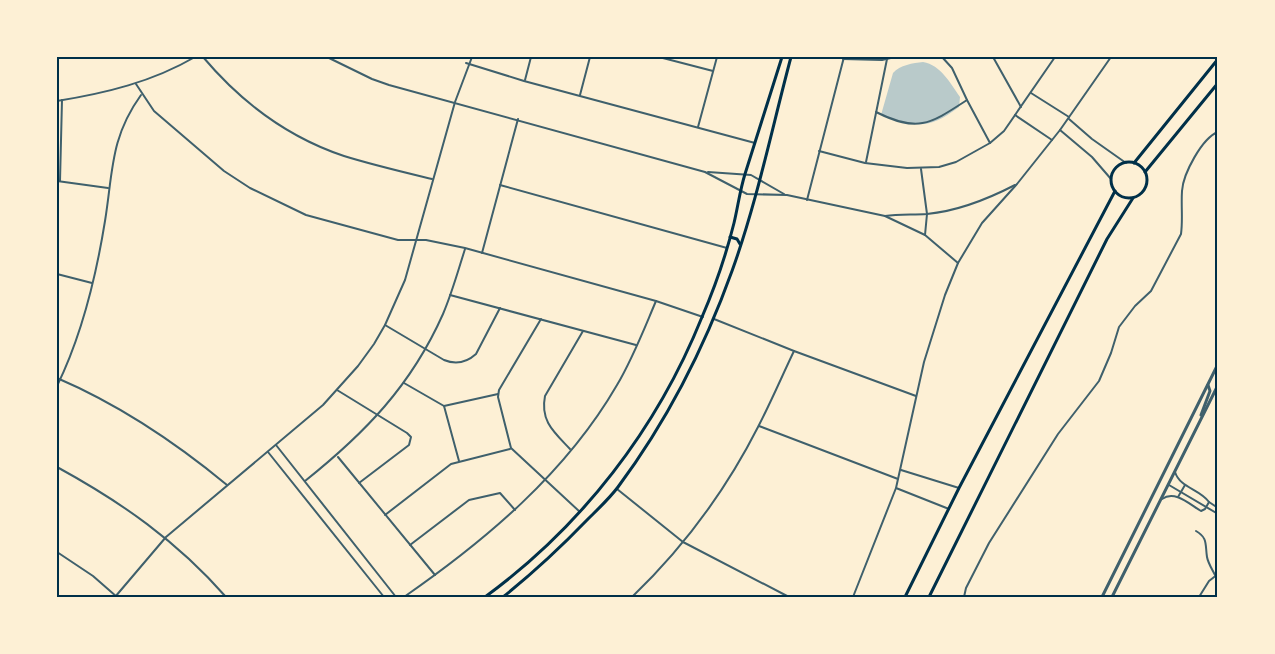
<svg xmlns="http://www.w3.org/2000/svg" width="1275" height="654" font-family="Bitter,serif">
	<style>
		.green { fill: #b9caca }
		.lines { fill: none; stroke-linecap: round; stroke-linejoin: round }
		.minor { stroke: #3f606c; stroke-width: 2 }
		.tertiary { stroke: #3f606c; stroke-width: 3 }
		.secondary { stroke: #003049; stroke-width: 3 }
		.neatline { fill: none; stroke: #003049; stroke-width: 2 }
	</style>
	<rect width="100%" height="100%" fill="#fdf0d5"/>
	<path class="green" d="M923 62C941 65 950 83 960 97L959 107C927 131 917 126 881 115L893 73C900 65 913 63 923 62Z"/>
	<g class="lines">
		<g class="minor">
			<path d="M203 57C241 102 287 137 344 156 373 165 403 172 432 179"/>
			<polyline points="327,57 372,79 389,85 705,172 747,194 787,195 885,216 925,235 958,263"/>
			<polyline points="659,57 713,71"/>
			<polyline points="942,57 952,68 967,100 990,143"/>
			<polyline points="993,57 1021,107"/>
			<polyline points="843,59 882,60 895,57"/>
			<polyline points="466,63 524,81 755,143"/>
			<polyline points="525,80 531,57"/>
			<polyline points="136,84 154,111 224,171 250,188 306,215 398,240 426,240 465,248 656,301 703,317"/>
			<polyline points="1031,93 1069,117"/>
			<polyline points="580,95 590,57"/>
			<path d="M57 101C106 93 152 82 195 57"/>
			<path d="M876 112C918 133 930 124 967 100"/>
			<polyline points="1015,115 1052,140"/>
			<polyline points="1069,119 1092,139 1126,163"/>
			<polyline points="698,127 717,57"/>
			<polyline points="1060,130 1092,157 1111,179"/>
			<polyline points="819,151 865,163 907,168 939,167 956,162 990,143 1004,131 1055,57"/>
			<polyline points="866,162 887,59"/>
			<polyline points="921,169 927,214 925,235"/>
			<polyline points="708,172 751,175 784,194"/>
			<polyline points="57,181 108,188"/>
			<polyline points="60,181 62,100"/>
			<polyline points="500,185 727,248"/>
			<polyline points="807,200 844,57"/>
			<path d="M885 216C899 214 913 215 927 214 958 211 988 199 1015 185"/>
			<polyline points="482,253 518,119"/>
			<polyline points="57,274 92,283"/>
			<polyline points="450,295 636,345"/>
			<polyline points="541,319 499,390 498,397 511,448 580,512"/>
			<polyline points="714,319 794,351 916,396"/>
			<path d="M385 325 444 360C456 365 466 363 476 354L500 308"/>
			<path d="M57 378C120 405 175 442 227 485"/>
			<polyline points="404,383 444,406 498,394"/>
			<path d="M57 386C82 335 96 277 105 221 113 172 110 138 141 95"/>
			<polyline points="337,390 407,433 411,437 409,445 359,483"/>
			<polyline points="444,406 459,461"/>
			<polyline points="759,426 898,479"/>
			<polyline points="276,445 396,597"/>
			<path d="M570 449C554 432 540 421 545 396L583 331"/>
			<polyline points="268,452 384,597"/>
			<polyline points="338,457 435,575"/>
			<path d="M57 467C121 502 177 541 226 597"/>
			<polyline points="901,470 959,488"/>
			<path d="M305 481C365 433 411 386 443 314 452 293 458 271 465 249"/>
			<polyline points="1169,485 1218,514"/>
			<polyline points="896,488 949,509"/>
			<polyline points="617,489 683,542 789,597"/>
			<polyline points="1178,497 1185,485"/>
			<path d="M1162 499C1175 490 1189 504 1201 511L1205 509 1209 502C1200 489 1180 488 1175 472"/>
			<polyline points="1209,502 1218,508"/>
			<polyline points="385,515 451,464 510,449"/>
			<path d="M1196 531C1208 538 1205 544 1207 557 1208 563 1212 569 1215 575"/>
			<polyline points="410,545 469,500 500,493 515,510"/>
			<polyline points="57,552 93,576 117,597"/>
			<polyline points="115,597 166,537 323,405 358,366 374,344 385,325 405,280 455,102 472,57"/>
			<path d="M404 597C486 540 566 473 617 385 633 358 644 329 656 301"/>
			<path d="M632 597C683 548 726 490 758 427 771 402 782 376 794 351"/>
			<polyline points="853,597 896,488 924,362 945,295 958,263 982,223 1017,184 1060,130 1111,57"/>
			<path d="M964 597 966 588 989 543 1058 434 1099 381 1111 353 1119 327 1135 306 1151 291 1181 234C1183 220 1181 206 1182 191 1183 174 1202 138 1218 132"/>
			<polyline points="1199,597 1209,581 1218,574"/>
		</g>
		<g class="tertiary">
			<polyline points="1201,415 1210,391 1208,385"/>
			<polyline points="1102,597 1218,364"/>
			<polyline points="1112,597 1218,385"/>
		</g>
		<g class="secondary">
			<circle cx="1129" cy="180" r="18"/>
			<polyline points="1134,163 1218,59"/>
			<polyline points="1145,172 1218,83"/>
			<polyline points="730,237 737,239 740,244"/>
			<path d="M485 597C582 526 657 429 702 317 715 287 726 255 734 223 738 206 740 190 745 174 757 135 770 96 782 57"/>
			<path d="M503 597C533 573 560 548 587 520 597 510 609 499 618 487 667 421 704 349 732 271 757 202 772 128 791 57"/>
			<polyline points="905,597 959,488 1115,191"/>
			<polyline points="929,597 1107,239 1133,198"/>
		</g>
	</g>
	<rect width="1275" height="654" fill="none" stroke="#fdf0d5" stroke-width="117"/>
	<rect x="58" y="58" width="1158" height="538" class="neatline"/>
</svg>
